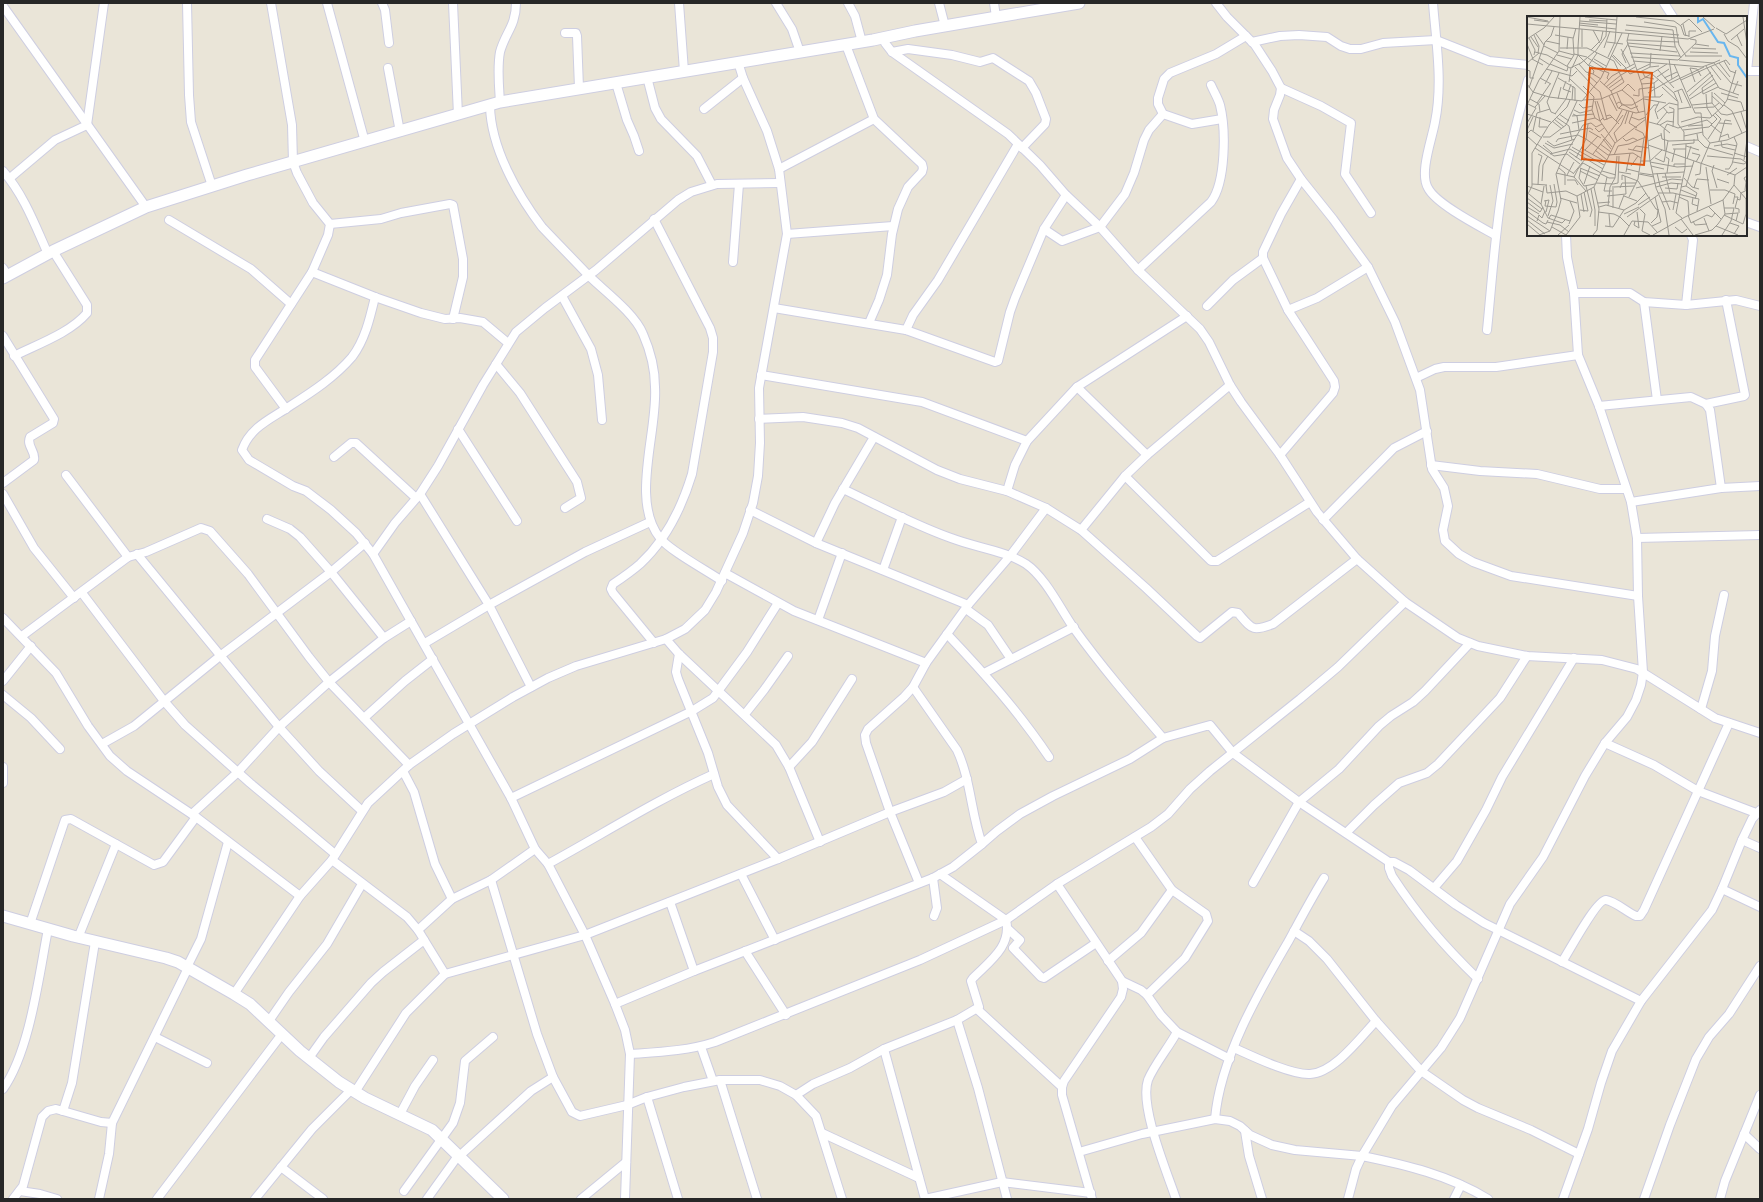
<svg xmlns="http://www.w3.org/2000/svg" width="1763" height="1202" font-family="'PT Sans Narrow',sans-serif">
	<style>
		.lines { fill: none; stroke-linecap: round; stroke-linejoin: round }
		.street-casing { stroke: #cecee1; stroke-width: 10 }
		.secondary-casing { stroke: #cecee1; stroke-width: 13 }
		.street { stroke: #fff; stroke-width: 8 }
		.secondary { stroke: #fff; stroke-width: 11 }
		.inset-river { fill: none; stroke: #68b6ef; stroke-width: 2 }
		.inset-road { fill: none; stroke: #9c9991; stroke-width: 1 }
		.view { fill: #de560d; fill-opacity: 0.15; stroke: #de560d; stroke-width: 2 }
		.inset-edge { fill: none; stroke: #272727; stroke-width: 2 }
	</style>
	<rect width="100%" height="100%" fill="#eae5d8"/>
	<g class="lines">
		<g class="street-casing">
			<g id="street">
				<polyline points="187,3 189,95 191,122 212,186"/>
				<polyline points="271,3 292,125 293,162 297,173 313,203 330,224 328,235 312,272 255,360 255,367 286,409"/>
				<polyline points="327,3 365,142"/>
				<polyline points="382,3 385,10 389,43"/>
				<polyline points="453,3 458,115"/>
				<polyline points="679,3 684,71"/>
				<polyline points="776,3 792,29 800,52"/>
				<polyline points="848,3 855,16 862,42"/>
				<polyline points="939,3 945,26"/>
				<polyline points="994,3 996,17"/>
				<polyline points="1216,3 1227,17 1255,45 1272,71 1281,88 1280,95 1274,110 1273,119 1287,158 1301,179 1333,219 1368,267 1395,322 1420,390 1432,469 1444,488 1448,506 1443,530 1445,541 1459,554 1473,562 1511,576 1638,596"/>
				<path d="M1433 3C1436 42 1443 83 1435 122 1432 139 1419 173 1428 188 1436 204 1479 226 1495 235"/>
				<polyline points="1664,3 1673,17"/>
				<polyline points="3,6 146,207"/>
				<polyline points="565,33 576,33 577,36 579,88"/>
				<polyline points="885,38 885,43 892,52 1008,134 1040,165 1066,195 1100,227 1138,270 1200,329 1209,342 1230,385 1241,402 1280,455 1317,512 1357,559 1405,602 1458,638 1478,646 1527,656 1602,660 1637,669 1715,718 1760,733"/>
				<polyline points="1252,42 1280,36 1299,35 1327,37 1341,46 1350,49 1361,49 1383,43 1436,40 1489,61 1528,65"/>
				<polyline points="846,45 874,119 922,164 923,168 922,172 908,187 898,209 892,234 887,275 879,300 869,323"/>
				<polyline points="892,52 908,49 952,55 980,62 993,58 1029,81 1036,93 1046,119 1045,124 1022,148"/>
				<polyline points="388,68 400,132"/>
				<polyline points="1746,71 1760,71"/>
				<polyline points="1747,71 1754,3"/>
				<polyline points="647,77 655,108 661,119 697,156 712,185"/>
				<polyline points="616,83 627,120 634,136 639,151"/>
				<polyline points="1281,88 1321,106 1351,123 1345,174 1371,213"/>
				<path d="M500 102C499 86 497 68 500 52 505 33 516 26 516 3"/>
				<path d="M490 106C491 148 517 194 542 227 558 244 574 260 590 277 606 292 635 314 643 334 650 350 655 369 655 387 658 431 630 501 660 538 670 551 706 570 722 581"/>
				<polyline points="704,109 743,78"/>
				<polyline points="1222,119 1192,124 1163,114 1158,104 1158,98 1164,79 1170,73 1216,54 1246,36"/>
				<polyline points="1746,146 1760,152"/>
				<polyline points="779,169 874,119"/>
				<path d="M3 171C24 195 35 225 48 254"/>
				<polyline points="10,178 55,140 87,125 104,3"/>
				<polyline points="169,220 251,269 291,304"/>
				<polyline points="1746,222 1760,227"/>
				<polyline points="330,224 381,219 401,213 450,204 453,205 463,259 463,277 453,319"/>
				<polyline points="1044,229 1062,241 1100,227 1125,194 1134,173 1144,140 1149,130 1163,114"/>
				<polyline points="787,234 893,226"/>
				<polyline points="733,262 739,184"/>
				<polyline points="3,268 8,276"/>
				<path d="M1138 270 1211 202C1226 182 1226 129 1220 105 1218 98 1214 92 1211 85"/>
				<polyline points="312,272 375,297 421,313 445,319 460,318 483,322 508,343"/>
				<polyline points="1574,293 1630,293 1644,302 1686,305 1736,300 1760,306"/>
				<polyline points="562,296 591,349 598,375 602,420"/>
				<path d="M375 297C370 318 365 340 352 357 335 377 312 392 290 406 271 419 250 427 242 450L249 460 293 486 306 491 331 510 356 533 373 554 511 798 535 849 548 864 585 935 615 1004 625 1030 630 1054 625 1199"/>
				<polyline points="1644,302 1657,400"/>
				<polyline points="1686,305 1693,240 1691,235"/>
				<polyline points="1207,306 1233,280 1263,258"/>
				<polyline points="774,308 906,330 995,362 998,361 1010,312 1015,298 1044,229 1066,195"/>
				<polyline points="1288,310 1317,298 1368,267"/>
				<polyline points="906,330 913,315 938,280 1018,144"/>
				<path d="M1487 330C1492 281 1495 232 1503 184 1509 149 1519 114 1528 80"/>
				<path d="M3 336 54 419 53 423 30 437C26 446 36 451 34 460L3 483"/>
				<path d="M14 356C38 344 70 333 87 313V305L53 251"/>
				<polyline points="496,364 520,393 577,482 581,498 565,508"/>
				<polyline points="761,375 922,402 1027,441"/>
				<polyline points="1416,378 1435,369 1444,367 1496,367 1578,355"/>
				<polyline points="1077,387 1147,455"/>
				<polyline points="1706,404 1744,396 1745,395 1726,300"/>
				<polyline points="1599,406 1691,397 1706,404 1710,410 1721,488"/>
				<path d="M759 419 803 417 842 423 858 428 937 470 960 479 1007 491 1046 508 1081 530 1146 588 1197 636 1200 638 1232 612 1238 613C1252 629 1252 632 1273 624L1357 559"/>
				<polyline points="458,429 517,521"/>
				<polyline points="1280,455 1333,393 1335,387 1334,381 1288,310 1263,258 1263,252 1281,214 1301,179"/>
				<polyline points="334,457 351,443 356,443 416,498"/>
				<polyline points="1431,465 1480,471 1537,474 1600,489 1626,489"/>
				<polyline points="66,475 128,557"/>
				<polyline points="1125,476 1211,561 1217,561 1310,502"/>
				<path d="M843 489C879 506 914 525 951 538 974 547 1006 551 1026 564 1045 577 1060 608 1073 627 1101 666 1132 702 1163 738"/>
				<polyline points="1007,491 1015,465 1027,441 1077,387 1187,316"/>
				<polyline points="3,494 34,548 74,598"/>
				<polyline points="420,494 489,605 531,687"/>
				<polyline points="1631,502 1721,488 1760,486"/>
				<polyline points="750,510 816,543 968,605"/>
				<polyline points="267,519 290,529 300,537 331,572 384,638"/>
				<polyline points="1323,520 1394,448 1427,431"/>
				<polyline points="1081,530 1125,476 1147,455 1230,385"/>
				<polyline points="1637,538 1760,535"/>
				<polyline points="816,543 835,503 874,437"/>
				<polyline points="137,554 279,727 319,771 362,811"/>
				<polyline points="373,554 395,523 420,494 438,466 483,385 516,332 545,308 596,270 678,200 691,192 717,184 780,183"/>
				<polyline points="883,570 902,517"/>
				<polyline points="725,573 794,611 926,663"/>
				<polyline points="82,593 164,701 185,725 250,783 335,854"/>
				<polyline points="966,609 988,625 1011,659"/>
				<polyline points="3,618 56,673 88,726 110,756 127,771 196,817 300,896"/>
				<polyline points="818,620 842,553"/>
				<path d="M947 634C984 673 1019 712 1049 757"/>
				<polyline points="22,636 128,557 146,552 201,528 210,531 248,574 309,657 329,682 409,765"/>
				<polyline points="666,639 679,654 776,745 789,767 820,842"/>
				<polyline points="425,643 489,605 585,552 650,522"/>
				<path d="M654 643 613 593 611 589 613 584C622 578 632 571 640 564 666 540 682 507 692 474L713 352V338L710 328 654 219"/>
				<polyline points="679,654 676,672 678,679 708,753 718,787 727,805 778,859"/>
				<polyline points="984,673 1074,627"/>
				<polyline points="3,681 31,646"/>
				<polyline points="3,695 31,718 60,749"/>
				<polyline points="1701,709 1712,671 1715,636 1724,595"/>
				<polyline points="745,714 764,690 788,656"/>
				<polyline points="364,718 405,681 433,659"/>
				<polyline points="1605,743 1654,765 1698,791 1756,813"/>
				<polyline points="102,744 134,726 220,656 331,572 365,543"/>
				<polyline points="3,767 3,783"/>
				<polyline points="789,767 812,742 852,679"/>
				<polyline points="403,771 414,792 435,864 452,899"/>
				<polyline points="511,798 692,711 713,698 747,652 778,603"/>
				<polyline points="192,814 238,772 279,727 329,682 384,638 411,621"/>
				<polyline points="1346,833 1374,805 1399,783 1427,773 1438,764 1500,698 1527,656"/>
				<polyline points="1135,837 1172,890 1206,914 1208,921 1185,958 1147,995"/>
				<polyline points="1742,840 1760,848"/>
				<polyline points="982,844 997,831 1020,814 1053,796 1130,759 1163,738 1210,725 1233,753 1299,802 1389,862 1394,862 1409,870 1456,905 1484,923 1641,1001"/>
				<polyline points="332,860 407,917 418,930 445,974"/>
				<path d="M1389 862V868L1392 876C1419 917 1443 945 1478 979"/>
				<path d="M548 864C603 834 656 800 714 774"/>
				<polyline points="741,874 775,940"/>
				<path d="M940 874 1006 920C1012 946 990 961 973 978L971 981 979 1007 957 1020 978 1088 1007 1199"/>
				<polyline points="933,878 937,908 934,916"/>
				<polyline points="491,880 537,1034 553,1077 572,1112 580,1116 627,1105 647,1097 684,1087 720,1080 760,1080 780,1086 796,1095 816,1116 842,1199"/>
				<polyline points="919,883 890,812 866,743 865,735 868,729 904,697 913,687 926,663 968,605 1010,556 1046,508"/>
				<polyline points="1253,883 1299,802 1339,769 1379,726 1391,716 1413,702 1425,691 1470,643"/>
				<polyline points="1057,884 1122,981 1123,989 1121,997 1064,1081 1062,1087 1062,1095 1092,1199"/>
				<polyline points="1434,888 1457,861 1486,810 1502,777 1574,658"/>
				<polyline points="1722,889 1760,907"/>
				<polyline points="670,902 694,971"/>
				<polyline points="30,924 65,820 71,819 154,865 163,862 196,817"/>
				<polyline points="1008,929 1020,940 1013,948 1041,977 1044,978 1096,943"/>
				<polyline points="418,930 452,899 491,880 535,849"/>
				<polyline points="1294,931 1309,941 1327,959 1376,1021 1421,1071 1463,1100 1478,1108 1531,1130 1579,1154"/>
				<polyline points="78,938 116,844"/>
				<polyline points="745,951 786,1015"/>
				<polyline points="1108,961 1141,933 1172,890"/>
				<path d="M1562 962C1568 953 1597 899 1606 900 1615 901 1628 913 1636 916H1640L1644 910 1729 723"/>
				<polyline points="187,967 201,939 228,842"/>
				<polyline points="1122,981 1141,990 1147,995 1161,1015 1177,1032 1230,1059"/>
				<polyline points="234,994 300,896 332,860 368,803 409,765 453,734 513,697 548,678 576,666 666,639 685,629 705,610 716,592 743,533 753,503 758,476 760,443 759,388 787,234 779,169 767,131 743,78 738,62"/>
				<path d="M615 1004 694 971 933 878 953 867 982 844C971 814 971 780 957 750L913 687"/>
				<polyline points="977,1009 1062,1087"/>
				<polyline points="269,1021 289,992 327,944 362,884"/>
				<polyline points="155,1037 207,1063"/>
				<polyline points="701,1047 713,1081"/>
				<path d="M1234 1048C1252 1056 1291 1075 1310 1074 1334 1073 1360 1038 1376 1021"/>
				<polyline points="884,1049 925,1199"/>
				<path d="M630 1054C659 1052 687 1051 715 1042L920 960 1006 920 1057 884 1151 827 1168 814 1190 789 1210 771 1300 699 1338 667 1405 602"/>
				<polyline points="309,1058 324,1037 371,983 383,972 424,940"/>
				<polyline points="720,1080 757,1199"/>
				<path d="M3 1089C30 1051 39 975 48 929"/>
				<polyline points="355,1092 406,1013 445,974 585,935 778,859 890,812 944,792 967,779"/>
				<polyline points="796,1095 813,1084 850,1068 884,1049 957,1020"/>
				<polyline points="647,1097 678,1199"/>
				<polyline points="63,1111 72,1083 95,942"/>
				<polyline points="400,1114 415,1086 433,1060"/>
				<path d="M1215 1119C1220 1059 1258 993 1288 942 1300 920 1311 899 1324 878"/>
				<polyline points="1245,1131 1249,1156 1262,1199"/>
				<polyline points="822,1133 919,1178"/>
				<polyline points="1744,1134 1760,1149"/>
				<polyline points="1079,1152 1142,1134 1215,1119 1230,1121 1240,1126 1250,1135 1272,1145 1295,1150 1362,1156 1392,1106 1441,1048 1460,1018 1510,904 1543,857 1585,776 1605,743 1627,717 1636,700 1641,685 1643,672 1638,596 1637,538 1631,502 1599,406 1578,355 1574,293 1567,257 1566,235"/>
				<polyline points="281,1167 323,1199"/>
				<polyline points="20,1191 40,1194 57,1199"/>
				<polyline points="404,1191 453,1123 460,1103 465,1061 493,1037"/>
				<polyline points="13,1199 23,1186 42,1117 48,1111 56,1109 101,1122 112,1123 188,968"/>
				<polyline points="99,1199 109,1154 112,1123"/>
				<polyline points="157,1199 282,1034"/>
				<polyline points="255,1199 312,1129 351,1090"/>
				<polyline points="427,1199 455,1160 531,1091 553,1077"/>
				<polyline points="581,1199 626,1162"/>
				<polyline points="925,1199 1002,1182 1091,1193"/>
				<path d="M1176 1199C1167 1172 1139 1106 1148 1080 1154 1065 1169 1047 1177 1032"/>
				<path d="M1348 1199 1356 1169 1362 1156C1406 1165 1449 1175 1488 1199"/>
				<polyline points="1454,1199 1461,1185"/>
				<polyline points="1563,1199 1588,1129 1601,1083 1612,1051 1641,1001 1712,910 1722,889 1742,840 1752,819 1760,810"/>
				<polyline points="1644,1199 1670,1125 1696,1059 1709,1037 1729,1014 1760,966"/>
				<polyline points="1720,1199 1725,1181 1760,1095"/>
			</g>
		</g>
		<g class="secondary-casing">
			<g id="secondary">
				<polyline points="3,278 53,251 146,207 247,175 500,102 873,40 915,31 1079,3"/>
				<polyline points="3,916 73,936 166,958 178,962 234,994 250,1004 300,1051 339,1082 365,1098 432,1130 503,1199"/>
			</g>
		</g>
		<use href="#street" class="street"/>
		<use href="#secondary" class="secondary"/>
	</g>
	<g transform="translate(1527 16)">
		<rect width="220" height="220" fill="#eae5d8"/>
		<path class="inset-river" d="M171 1V6L176 3 191 26 197 27 203 40 211 42V49L220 62"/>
		<path class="inset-road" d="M0 1 21 5M58 1 90 4M109 1 147 5 154 10 157 19 162 20M176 1 188 12M216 1 220 28M7 4 22 6M62 4 80 5M53 5 89 8M117 6 149 11 152 29 159 40M52 7 71 9M0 8 161 23 187 13M156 8 159 20M52 9 89 13M99 9 146 14 148 30 154 42M154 9 162 3 175 16M189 12 199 18 220 4M66 14 73 27M98 14 152 19M102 17 100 25 115 69 123 145 129 172 138 193 142 219M9 18 17 29M197 18 201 25 211 31 220 43M7 19 12 30 11 37M28 19 46 22M210 19 215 30M4 21 11 31M162 21V15H169M2 22 8 34 7 39M0 23 17 12 27 1M100 24 152 26M204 24 217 13M19 25 33 28M80 26 96 28M100 27 148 31M0 28 6 43M168 28 182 30M17 30 31 37M101 30 150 36M51 31V39L67 55 66 58 74 63M51 31 53 1M55 31V13M33 32H60L87 45 92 56M77 32 83 15M165 32 189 33M40 33 41 21M94 33 103 50M64 34 74 24 76 15M32 35 47 39M133 35 135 20M8 36 20 39 43 52 54 47 67 36M68 36 79 20 80 3M163 36 191 37M103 37 153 40M47 38 60 41M30 39 45 43M86 39 99 52M85 40 94 50M158 40H195M81 41 88 26 90 1M104 41 151 44 169 27V24L163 23M12 42 23 49M61 42 78 53M5 43 16 49M67 43 79 50M142 43 145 63M152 44 186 47 193 44M106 45 175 51 186 47M197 45 203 55 209 57M186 46 204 67 215 70M0 47 12 37M99 47 95 38 101 28M192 47 203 61M23 48 40 55 41 51M52 48 59 56 66 58M147 48 168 97H174L176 119 183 127M62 49 77 56M40 50 47 39 46 23 49 12M61 50 70 37M179 50 192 72 212 79M48 51 67 71M123 51 124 37M184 51 194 64M45 52 51 39M98 52 103 58 110 55M180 52 199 44 203 49M19 53 45 60 50 55M63 53 61 59 70 67M0 54 3 55V62H7M110 54 123 48M131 54 147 72M77 55 82 57 80 62 82 64M111 57 123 51 132 50M116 57 118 61 127 63M125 58 147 77 151 86V108L157 116V124M94 59 108 51M130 61 142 53M13 62 24 68M31 62 48 72M137 62 150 56M43 63 60 79M187 63 175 72 176 78 191 71M114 64 140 48M154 64 180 52M39 65 36 73 44 76M73 65 84 75 91 92 109 97 118 95M42 66 44 52M168 66 163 52 170 53 174 60M127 67 128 81M143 67 177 51M0 68 6 76 22 81 55 85 74 62 95 17M18 68 25 55M114 68 127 67 132 63M77 69 85 60 107 48M56 70 67 81M67 71 73 76 80 104M79 71 94 59M135 71 150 85M2 72 18 26 24 20 27 11M82 72 96 62M112 73 128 71M95 74 106 83 112 97M84 75 97 66 92 56M151 75 155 87M147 76 155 73 164 92M160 76 184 56M185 76V80L196 90 200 84 209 54M90 77 95 89M121 77 152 59M187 77 198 87M194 77 211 82M206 77 211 65M179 78 180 92 185 100M106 79 112 80V73M82 80 90 95M162 80 186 59M185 80V87L194 98 200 99 220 94M67 81 65 94 68 102M117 81H133L136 78M3 83 12 88 13 96M31 83 34 71M39 83 44 68M117 83 139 87M163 83 189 67M200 83 214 86 217 95M45 84 46 70M56 84 74 83 95 74 101 68 108 75M48 85V72M68 85 73 105 88 127M70 85 77 104 85 101M10 87 23 68M52 88 56 92 66 90M89 88 92 86 104 93 111 90M0 89 12 64 32 35 33 1M165 89 185 87M197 89 205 95 215 117M8 91 18 80M136 91 141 97 147 96M142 91 147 93 146 111M92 92 95 89H105L117 82M167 92 187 91 192 87M151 93 164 91M47 94 53 97 65 94M106 96 102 107 110 112M130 96 142 87 151 89M214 96 220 115M0 98 24 106M28 98 39 83M29 98 24 96 20 86 32 57M32 98 42 105M46 98 50 100 52 114M119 99 127 89H131M45 100 67 98M79 100 83 99 92 108M9 101 10 97 23 93M13 101 12 111H20M29 101 42 110 45 124M104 101 112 104 119 101M27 103 37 111M131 103 128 94 132 86M25 105 35 113M89 105 95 94M122 106 133 109 143 117M154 106 171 101 183 102 196 90M0 107 9 92 1 88M45 107 68 102 73 105 76 102M192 107 205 108M61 108 59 123 81 139 106 137 114 142M98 108 102 95M130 108 140 96M133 109 140 105 147 106M184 109 194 117M161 110 176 109M68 112 72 116 77 112M108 113 116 117 118 122M0 114 6 101M156 114 182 111 190 103 186 99M6 115 9 101M62 115 74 122M134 117 135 123 142 125 171 124M0 118 4 114 15 122M33 118 63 112 66 114M74 118 85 131M170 118 171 124 178 131 206 139M0 120 10 129M157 120 176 116M16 121H23L39 109 50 85M193 121 201 118 202 122M96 122 99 125 106 122 110 124M76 123 84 133M181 123 194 103 188 97M20 125 27 130 48 123M90 125 87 117 94 109 100 95M121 125 134 119M192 125 198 104 204 105M194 125 195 131 208 134M29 126 31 123 51 119M18 127 27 132 46 128M10 128 27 140 40 138 53 148M73 128 84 136M16 129 25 137M121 129 208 159 207 169 220 184M145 129 167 127V123M159 130 172 134M187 130 200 128 210 130M45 131 77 149M8 132 46 157M54 132 79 146M101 133 115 136M146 133H159M58 134 71 120M68 134 80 144M106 134 109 130 122 132M138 135 137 114 140 108 151 112 180 104 185 108M42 136 55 145M165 137 173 139 169 146M207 137 220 141M23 138 43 133 76 153M66 138 96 99M87 139 91 130 102 128 121 120M180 140 214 143 220 147M139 141 142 143 140 157M49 142 59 123 51 119M128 142 137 146 141 125M160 143 164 130M217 144 220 124M114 145H123L135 134M123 146 150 151 166 150M145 146 148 133M206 146 217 148 220 146M174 148 183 127 200 124 220 115M187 149 185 155 190 172M104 150 111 140M124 150 137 153M147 151V148H158M179 151 184 188M32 152 38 157V169M53 152 73 160M54 152 52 162 57 170 68 168M100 153 112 156M198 153H202L205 148 210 128 207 121M53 155 71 164M75 155 89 159M92 156 104 158M99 156 103 137M29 157 47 161M113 157 126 159M130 157 133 170M138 157 143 177M46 158 59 142M74 158 82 162H88M112 158 127 161M126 158 157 156M40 159 47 146M168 159 173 158 174 148M200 159 210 152M208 159 220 151M80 161 77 175H85M135 161H154M157 162 165 171 172 173M190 163 202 167M40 164H48L51 169M95 164V159L111 165M15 165 16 149 21 140M111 165 129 193 132 194M69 167 86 168M5 168 20 169M57 168 63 150M86 168 91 167 92 140M11 169 12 150 15 140 11 138M19 169 20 177 39 175 50 180M0 170 16 176 17 170M59 170 65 194 63 201M86 170V192M133 170 143 194M159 170 167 145M87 171 107 170M129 171 144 167 155 168M154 171 159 170 170 177 168 183M93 172 95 167H109M109 172 145 163 156 164M138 172 150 173 151 167M167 172 170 163 182 164M64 173 68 194V210M154 174 169 180M183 174H198L208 178 206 188M218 174 219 166 217 162 220 160M59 175 47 161 51 153 56 147 74 157M131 177H146L172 183 170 195M2 178 14 188 16 176M54 178 57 196M0 180 5 170V137L22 109 40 91 43 84M80 180 99 178 98 160M97 180 110 185M102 181 111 163 117 122M152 181 161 185 162 199M208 181H211L208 192 212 193V197M0 182 15 193 16 191M33 182 50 187M166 182 165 188 171 190M210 183 213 184 214 177 220 174M19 184 18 190 29 191 30 186 27 168M17 185 22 184 19 196M0 186 13 196 15 193M135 186 143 185 151 187M71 187 83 186M14 188 21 202 35 207 38 204M111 189 123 181M81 190 83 171 88 162 90 140M181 190 194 203M0 191 12 198M72 191 79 189 97 194M92 192 97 179M113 193 118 198 115 215 123 219M53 194 61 195 57 176M146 194 149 178M0 195 16 207 19 208 21 204M71 196 87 198 93 201M82 198 83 210M97 198 112 191M198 198 211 197 209 205M161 199 164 207 180 199 185 201 188 197M197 199 216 208 219 198V182M0 200 23 215M21 200 26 185 23 169M93 201 102 210M100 201 131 179M22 202 24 199 43 205M155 202 149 197 158 152 159 128M177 202 182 215M154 203 166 219M0 204 18 218M10 205 12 199 15 202 18 195M108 205 107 209 112 212 110 196M166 205 168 209 180 208M20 206 33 209 42 216M124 207 130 201 131 194M203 207 212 210 207 218M0 208 13 219M42 208 47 195 43 185M78 210 86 211 97 194 109 187 119 177M125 210 134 206 128 181M189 210 211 219M25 211 39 219M148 211 155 217 160 213M12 219 23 215 31 195 34 184 29 158 35 144 56 109 64 107 69 111 75 108M31 219 42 209M39 219 53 201 50 180 67 171 88 127 119 103M66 219 70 214 72 193 67 171M97 219 105 205 121 206 130 216M126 219 158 201 196 184 207 169M168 219 185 214 191 208 198 198 196 184M195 219 204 205 207 192H197"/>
		<path class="view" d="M63 52 125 57 117 149 55 143Z"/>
		<rect width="220" height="220" class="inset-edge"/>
	</g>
	<rect width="1763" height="1202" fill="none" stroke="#272727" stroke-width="8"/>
</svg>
